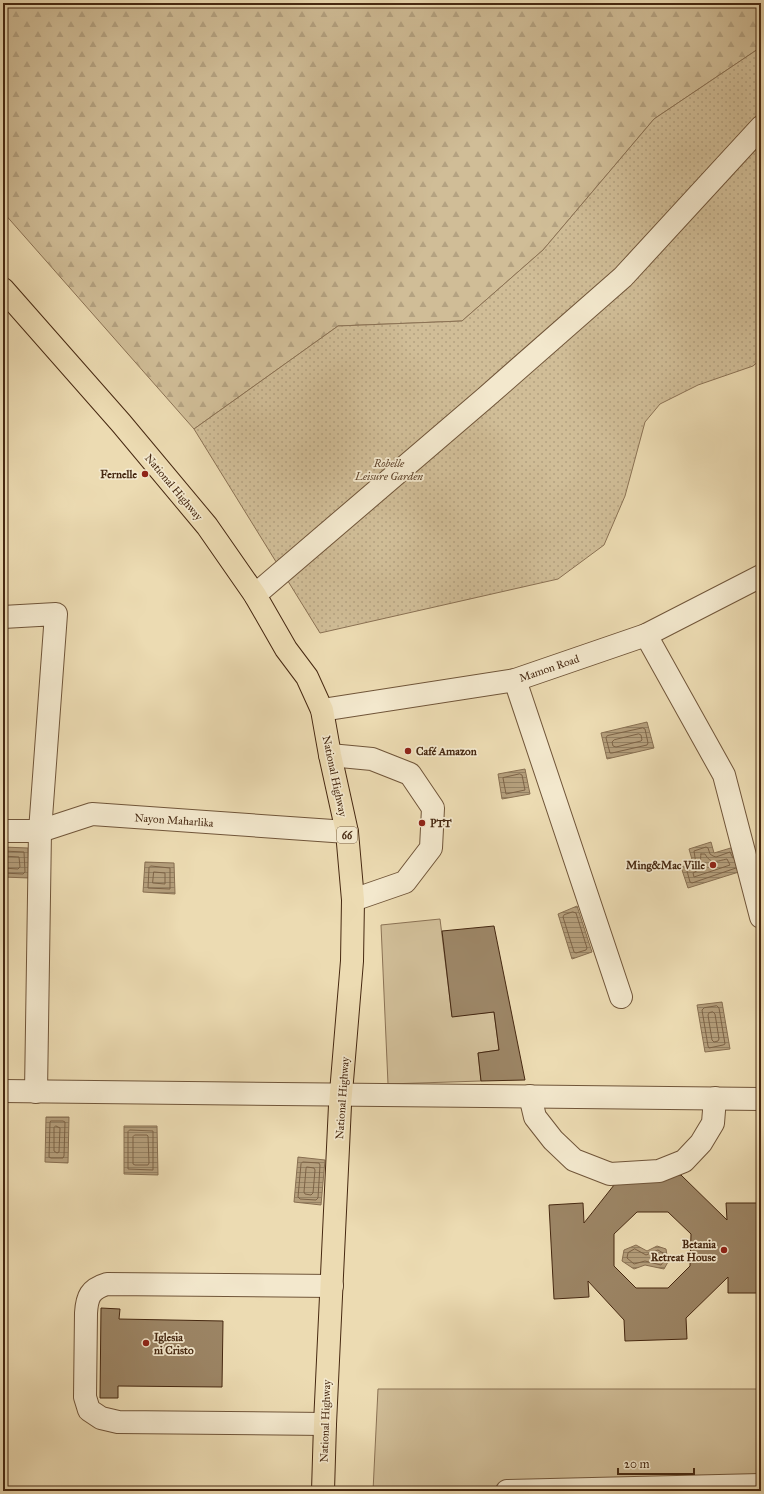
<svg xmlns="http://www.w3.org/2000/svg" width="764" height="1494" font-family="'IM FELL Great Primer',serif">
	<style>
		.green { fill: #d0bd97; stroke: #8b7254 }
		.forest { fill: url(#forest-firs); stroke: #8b7254 }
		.garden { fill: url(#garden-dots); stroke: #8b7254 }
		.water { fill: url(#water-rules); stroke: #886f51 }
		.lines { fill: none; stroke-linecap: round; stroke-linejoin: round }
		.shore { stroke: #7d6346; stroke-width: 1 }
		.building { fill: #9c8565; stroke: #462811; fill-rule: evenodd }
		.minor-casing { stroke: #705539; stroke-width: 24 }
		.major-casing { stroke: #462811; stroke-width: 24 }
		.minor { stroke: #f3e8cd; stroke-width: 22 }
		.major { stroke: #ecdbb2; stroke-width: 22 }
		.poi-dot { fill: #8f2418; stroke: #f3e8cd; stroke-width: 1.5 }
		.labels { text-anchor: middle; stroke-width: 3.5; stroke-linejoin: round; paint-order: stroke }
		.shield { fill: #f3e8cd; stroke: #7a6249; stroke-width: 1 }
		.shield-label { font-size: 10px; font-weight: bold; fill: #462811 }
		.park-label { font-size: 11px; font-style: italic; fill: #62462c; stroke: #f3e8cd }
		.poi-label { font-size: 11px; font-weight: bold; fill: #462811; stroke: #f3e8cd; text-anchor: end }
		.street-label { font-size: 11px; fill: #462811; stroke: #f3e8cd }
	</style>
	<defs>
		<pattern id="forest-firs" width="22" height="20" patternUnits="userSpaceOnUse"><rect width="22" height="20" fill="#d0bd97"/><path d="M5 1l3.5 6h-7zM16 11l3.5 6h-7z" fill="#b4a281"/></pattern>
		<pattern id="garden-dots" width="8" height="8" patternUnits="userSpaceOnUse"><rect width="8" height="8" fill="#d0bd97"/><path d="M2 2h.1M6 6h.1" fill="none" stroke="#b4a281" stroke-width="1.8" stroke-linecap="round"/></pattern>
		<pattern id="water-rules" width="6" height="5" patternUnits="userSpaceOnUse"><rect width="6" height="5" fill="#b49e7b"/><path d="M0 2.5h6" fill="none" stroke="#948163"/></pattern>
	</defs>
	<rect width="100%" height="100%" fill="#ecdbb2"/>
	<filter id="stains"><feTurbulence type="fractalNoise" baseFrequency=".005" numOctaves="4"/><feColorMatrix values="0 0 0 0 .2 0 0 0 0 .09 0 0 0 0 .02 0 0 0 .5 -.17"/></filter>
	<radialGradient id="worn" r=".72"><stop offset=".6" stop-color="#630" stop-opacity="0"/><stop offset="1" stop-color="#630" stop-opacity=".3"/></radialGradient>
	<g class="green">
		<polygon points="440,919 452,1016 494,1012 499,1050 478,1053 481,1081 388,1084 381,925"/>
		<polygon points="378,1389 761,1389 761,1491 373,1491"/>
	</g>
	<polygon class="forest" points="3,3 761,3 761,47 654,119 543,250 462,321 338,326 194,429 3,212"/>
	<polygon class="garden" points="761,47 761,359 753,366 698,385 660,404 645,422 625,496 604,545 558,579 320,633 194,429 338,326 462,321 543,250 654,119"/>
	<g class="water">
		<polygon points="647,722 654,748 607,759 601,733"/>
		<polygon points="525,769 530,794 502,799 498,774"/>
		<polygon points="711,842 714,853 734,847 742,871 688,888 681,867 693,863 689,849"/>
		<polygon points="3,847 28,848 29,878 3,877"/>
		<polygon points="145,862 174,863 175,894 143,892"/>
		<polygon points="577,906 592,952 572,959 558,914"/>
		<polygon points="722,1002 730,1049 705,1052 697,1005"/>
		<polygon points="46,1117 69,1117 68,1163 45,1162"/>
		<polygon points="124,1126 157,1126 158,1175 124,1174"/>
		<polygon points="298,1157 325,1160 321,1205 294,1202"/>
		<polygon points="636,1245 647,1251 657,1246 666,1249 668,1262 664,1269 645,1265 634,1269 622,1261 624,1250"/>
	</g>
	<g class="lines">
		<g class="shore">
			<polygon points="643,728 645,729 648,743 647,745 612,753 610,753 606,738 607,736"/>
			<polygon points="639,734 641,735 642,740 641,741 616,747 613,746 612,742 614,740"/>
			<polygon points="520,774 522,775 525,790 506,794 503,778"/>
			<polyline points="3,851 24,852 25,872 23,874 3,873"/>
			<path d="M701 854H705C711 865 717 861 727 859L730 865 694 877 693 873C705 867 699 864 701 854Z"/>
			<polyline points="3,856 19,857 20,867 18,869 3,868"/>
			<polyline points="733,858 730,852 716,857 713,856 710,854 708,848 706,847 694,851 696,864 694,867 687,869 687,871 690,882 692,883 736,868"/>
			<polygon points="151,866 170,868 170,889 148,888 149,868"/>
			<polygon points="154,872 165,873 165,884 153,883"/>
			<polygon points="573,912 576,913 587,948 586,950 576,953 574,952 563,917 564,915"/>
			<polygon points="717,1006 719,1008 725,1044 723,1045 709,1048 708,1046 702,1010 704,1008"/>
			<polygon points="713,1012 715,1014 719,1039 718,1041 714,1042 712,1040 708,1015 709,1013"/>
			<polygon points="51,1121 63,1121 65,1122 64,1156 63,1158 51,1158 49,1157 50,1123"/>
			<polygon points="56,1126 60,1128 59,1152 57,1153 54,1151 54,1128"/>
			<polygon points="130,1130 153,1131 153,1170 128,1169 128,1132"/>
			<polygon points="135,1135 147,1135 148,1136 149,1163 148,1165 135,1165 133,1164 133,1137"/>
			<polygon points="303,1162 319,1163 320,1165 318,1198 316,1200 300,1199 298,1197 301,1164"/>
			<polygon points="307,1167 314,1168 315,1170 313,1193 311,1195 305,1194 304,1192 306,1169"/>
			<polygon points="635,1249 646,1255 658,1250 663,1253 664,1261 661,1265 645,1261 634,1264 627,1258 628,1253"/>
		</g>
	</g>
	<g class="building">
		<polygon points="3,642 7,642 7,668 3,669"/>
		<polygon points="494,926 525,1080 481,1081 478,1053 499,1050 494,1012 452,1017 442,931"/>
		<path d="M681 1175 727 1220 726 1203H757L759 1293H728V1277L686 1318 687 1339 625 1341 624 1320 588 1281 589 1297 554 1299 549 1205 583 1203 584 1223 618 1180ZM637 1212H668L691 1234 690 1266 668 1288H636L614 1266V1234Z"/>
		<polygon points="101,1308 120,1309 119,1319 223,1321 222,1387 118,1386 118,1398 100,1398"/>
	</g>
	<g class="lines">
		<g class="minor-casing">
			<g id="minor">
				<polyline points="255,595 485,398 623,277 761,127"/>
				<polyline points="3,617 56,614 40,831 36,1092"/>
				<polyline points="646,635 724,775 761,917"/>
				<polyline points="515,680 621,997"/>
				<polyline points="322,710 515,680 646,635 761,576"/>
				<polyline points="330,755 372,759 410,774 433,808 431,848 405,882 353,900"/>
				<polyline points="3,831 40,831 92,814 347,832"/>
				<polyline points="3,1091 761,1099"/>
				<polyline points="530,1096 535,1117 553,1140 574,1160 610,1174 659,1171 684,1161 701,1143 713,1123 715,1098"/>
				<path d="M325 1424 118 1422 101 1418 89 1410 85 1397 86 1313C87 1297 90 1289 107 1284L332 1286"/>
				<polyline points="507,1491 761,1485"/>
			</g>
		</g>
		<g class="major-casing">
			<polyline id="major" points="3,289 121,423 207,526 255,595 286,649 307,677 322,710 330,755 347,832 353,900 352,961 340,1105 325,1424 323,1491"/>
		</g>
		<use href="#minor" class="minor"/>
		<use href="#major" class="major"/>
	</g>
	<g class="poi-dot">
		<circle cx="145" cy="474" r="4"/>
		<circle cx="408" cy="751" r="4"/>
		<circle cx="422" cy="823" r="4"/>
		<circle cx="713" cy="865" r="4"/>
		<circle cx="724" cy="1250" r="4"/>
		<circle cx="146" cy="1343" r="4"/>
	</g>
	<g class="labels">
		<rect class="shield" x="337" y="827" width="20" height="16" rx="3"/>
		<g class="shield-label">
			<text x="347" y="839">66</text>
		</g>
		<g class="park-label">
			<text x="389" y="467">Robelle<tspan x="389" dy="13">Leisure Garden</tspan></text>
		</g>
		<g class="poi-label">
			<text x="137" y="478">Fernelle</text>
			<text x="416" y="755" text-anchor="start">Café Amazon</text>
			<text x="430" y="827" text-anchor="start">PTT</text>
			<text x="705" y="869">Ming&amp;Mac Ville</text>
			<text x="716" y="1248">Betania<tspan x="716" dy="13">Retreat House</tspan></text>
			<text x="154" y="1341" text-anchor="start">Iglesia<tspan x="154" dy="13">ni Cristo</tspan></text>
		</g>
		<g class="street-label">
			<text transform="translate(174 487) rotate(50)" y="4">National Highway</text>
			<text transform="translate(549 668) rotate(-19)" y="4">Mamon Road</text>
			<text transform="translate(335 776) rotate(78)" y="4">National Highway</text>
			<text transform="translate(174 820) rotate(4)" y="4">Nayon Maharlika</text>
			<text transform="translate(342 1098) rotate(-86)" y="4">National Highway</text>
			<text transform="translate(325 1421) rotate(-88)" y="4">National Highway</text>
		</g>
	</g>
	<rect width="764" height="1494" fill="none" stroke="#ecdbb2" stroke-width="16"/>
	<rect x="4" y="4" width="756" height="1486" fill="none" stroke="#462811" stroke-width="2"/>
	<rect x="8" y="8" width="748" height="1478" fill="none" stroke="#462811"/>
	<path d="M618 1468v6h76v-6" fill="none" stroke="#462811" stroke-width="2"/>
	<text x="624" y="1468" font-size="12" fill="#462811" stroke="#f3e8cd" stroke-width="3" paint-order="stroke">20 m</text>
	<rect width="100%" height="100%" filter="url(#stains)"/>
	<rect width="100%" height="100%" fill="url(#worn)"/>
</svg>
